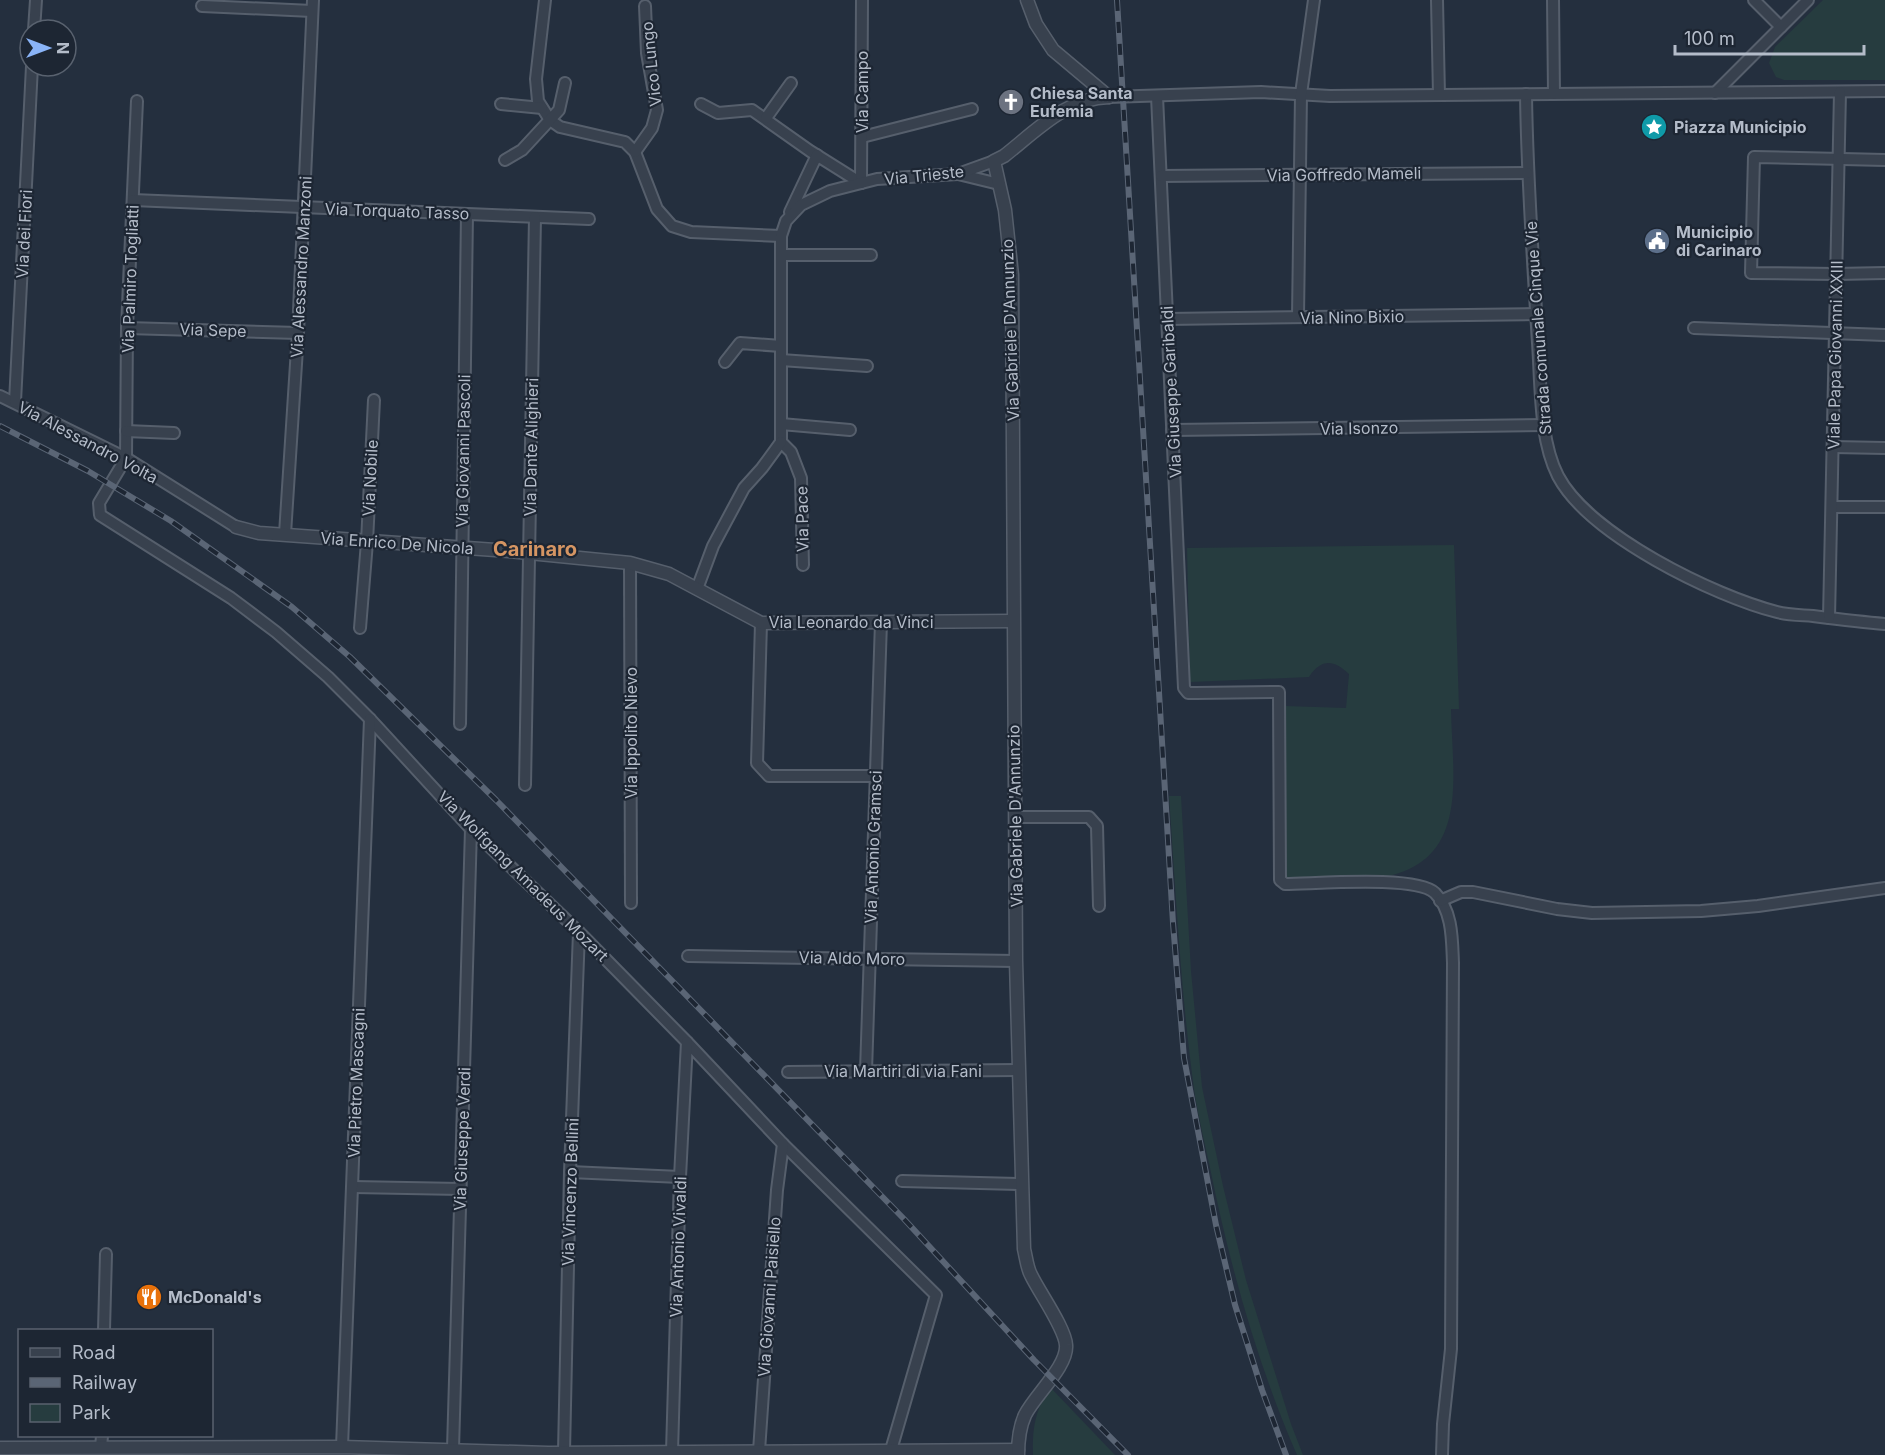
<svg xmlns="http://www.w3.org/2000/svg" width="1885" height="1455" font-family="Inter,sans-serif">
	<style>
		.green { fill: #263c3f }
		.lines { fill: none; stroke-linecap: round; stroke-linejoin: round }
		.minor-casing { stroke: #565f6c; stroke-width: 14 }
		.tertiary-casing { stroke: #565f6c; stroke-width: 15 }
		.minor { stroke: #38414e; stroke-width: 10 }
		.tertiary { stroke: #38414e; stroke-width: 12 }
		.rail-casing { stroke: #5a6575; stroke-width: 6 }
		.rail { stroke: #1d2633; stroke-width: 4; stroke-dasharray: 11; stroke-linecap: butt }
		.labels { text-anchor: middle; stroke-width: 4.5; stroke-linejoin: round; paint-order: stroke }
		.street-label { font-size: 16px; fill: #b4bcc9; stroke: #1d2633 }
		.poi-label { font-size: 16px; font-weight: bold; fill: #b4bcc9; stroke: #1d2633; text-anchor: start }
		.quarter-label { font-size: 20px; font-weight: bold; fill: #d59563; stroke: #1d2633 }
	</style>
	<rect width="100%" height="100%" fill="#242f3e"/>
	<g class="green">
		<polygon points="1823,0 1885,0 1885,80 1784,80 1776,77 1769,63 1775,47"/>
		<path d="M1454 545 1459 709H1451C1452 776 1471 861 1383 877H1286L1285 706 1346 708 1349 674C1333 659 1321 659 1309 677L1190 682 1187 548Z"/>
		<path d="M1169 796H1181L1191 971 1202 1087 1223 1186 1246 1280 1291 1424 1303 1455H1297C1257 1363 1230 1266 1210 1168 1205 1144 1199 1120 1195 1096 1181 997 1176 896 1169 796Z"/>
		<path d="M1050 1387 1115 1455H1033C1032 1428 1035 1411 1050 1387Z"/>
	</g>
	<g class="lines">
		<g class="minor-casing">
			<g id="minor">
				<polyline points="545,0 536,79 538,101 550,120 560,127 625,142 635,152 657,209 672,226 691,232 781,236"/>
				<polyline points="1437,0 1439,95"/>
				<polyline points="1553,0 1554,94"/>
				<polyline points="1754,0 1781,27"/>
				<polyline points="202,6 312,11"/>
				<polyline points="34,30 36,0"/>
				<polyline points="1715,93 1808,0"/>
				<path d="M1526 94C1527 177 1533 260 1538 343 1541 384 1539 439 1558 476 1589 535 1714 596 1777 612 1788 615 1801 615 1813 616 1837 619 1861 622 1885 624"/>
				<path d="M1157 96 1184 688 1188 693H1196L1279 692 1280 880 1285 884C1314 884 1416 875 1435 893 1453 911 1452 941 1453 963L1451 1349 1443 1424 1442 1455"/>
				<polyline points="1109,97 1261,92 1330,96 1885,91"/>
				<polyline points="137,101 127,328 126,458 99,503 100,515 231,598 276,632 328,677 370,719 471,829 579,932 687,1042 783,1144 936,1295 891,1450"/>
				<polyline points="501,104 542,108"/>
				<polyline points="701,104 718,113 752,110 810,151 861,183"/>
				<polyline points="766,118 791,83"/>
				<polyline points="862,137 972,109"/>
				<polyline points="635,152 652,128 657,110 647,53 645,6"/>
				<polyline points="505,160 522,150 559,110 565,83"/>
				<polyline points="1885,160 1754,157 1751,273 1836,274 1885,273"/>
				<polyline points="958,174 999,184"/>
				<polyline points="1161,176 1527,173"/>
				<polyline points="861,183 862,0"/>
				<polyline points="133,200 589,219"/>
				<polyline points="790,212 817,155"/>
				<polyline points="781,255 871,255"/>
				<polyline points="1298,317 1301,94 1314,0"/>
				<polyline points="1167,319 1536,314"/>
				<polyline points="127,328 298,333"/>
				<polyline points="1694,328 1885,335"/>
				<polyline points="781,360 867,366"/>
				<polyline points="725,362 740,343 781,346"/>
				<polyline points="0,396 126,458 236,527"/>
				<polyline points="15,402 32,66"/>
				<polyline points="781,424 850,430"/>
				<polyline points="1172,430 1545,425"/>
				<polyline points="126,431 174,433"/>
				<polyline points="781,442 781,236 786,221 801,205 830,191 877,179 958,174 994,161"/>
				<polyline points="781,442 791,452 801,478 803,565"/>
				<polyline points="1833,447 1885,448"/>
				<polyline points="1832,507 1885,507"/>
				<polyline points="285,534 298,333 313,0"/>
				<polyline points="630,563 631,903"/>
				<polyline points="697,589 713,546 744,488 762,468 781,442"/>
				<polyline points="1829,618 1840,92"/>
				<polyline points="761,623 757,763 769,776 876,776"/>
				<polyline points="360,628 367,542 374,400"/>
				<polyline points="460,724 467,214"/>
				<polyline points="525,785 535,217"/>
				<polyline points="1015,817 1089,817 1097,826 1099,906"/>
				<polyline points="1440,901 1461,892 1473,892 1557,909 1592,913 1701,911 1758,906 1885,888"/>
				<polyline points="688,956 1016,961"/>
				<polyline points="866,1071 881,622"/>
				<polyline points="788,1072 1018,1070"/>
				<polyline points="570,1172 680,1177"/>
				<polyline points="902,1181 1022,1184"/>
				<polyline points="353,1187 461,1189"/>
				<polyline points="104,1330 106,1254"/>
				<polyline points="101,1447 102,1436"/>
				<polyline points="342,1447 370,719"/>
				<polyline points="453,1449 471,829"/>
				<polyline points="759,1451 777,1190 783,1144"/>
				<polyline points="564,1452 570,1172 579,932"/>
				<polyline points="672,1452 680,1177 687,1042"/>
			</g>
		</g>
		<g class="tertiary-casing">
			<g id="tertiary">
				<polyline points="1027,0 1036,24 1053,50 1109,97"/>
				<polyline points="236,527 259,533 509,551 630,563 669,574 761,623 1013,621"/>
				<polyline points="0,1448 342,1447 548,1453 1018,1450"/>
				<path d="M1018 1455C1018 1441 1019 1428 1025 1415 1035 1395 1068 1366 1066 1345 1065 1328 1039 1292 1031 1275 1027 1268 1026 1257 1024 1249L1016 961 1012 275 1005 210 994 161 1004 156C1036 131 1066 98 1109 97"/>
			</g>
		</g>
		<use href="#minor" class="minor"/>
		<use href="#tertiary" class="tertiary"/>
		<g class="rail-casing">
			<g id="rail">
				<polyline points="1117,0 1173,923 1184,1058 1216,1225 1235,1305 1262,1390 1286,1455"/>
				<polyline points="0,426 88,471 171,521 292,607 350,657 496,800 904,1219 1034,1360 1128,1455"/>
			</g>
		</g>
		<use href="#rail" class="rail"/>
	</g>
	<defs>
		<g id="church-disc" transform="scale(1.35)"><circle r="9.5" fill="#6b7280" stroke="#1d2633"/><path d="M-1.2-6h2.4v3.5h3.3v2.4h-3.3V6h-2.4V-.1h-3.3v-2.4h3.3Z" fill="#fff"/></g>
		<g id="sight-disc" transform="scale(1.35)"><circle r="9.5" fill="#0f9aa8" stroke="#1d2633"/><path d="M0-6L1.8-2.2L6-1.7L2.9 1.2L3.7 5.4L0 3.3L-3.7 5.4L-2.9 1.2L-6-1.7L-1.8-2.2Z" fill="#fff"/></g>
		<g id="civic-disc" transform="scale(1.35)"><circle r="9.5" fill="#5c6f8a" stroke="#1d2633"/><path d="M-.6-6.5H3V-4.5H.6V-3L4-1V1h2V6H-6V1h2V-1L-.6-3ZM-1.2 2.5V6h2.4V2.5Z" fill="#fff"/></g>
		<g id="restaurant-disc" transform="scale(1.35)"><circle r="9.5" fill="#e8710a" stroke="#1d2633"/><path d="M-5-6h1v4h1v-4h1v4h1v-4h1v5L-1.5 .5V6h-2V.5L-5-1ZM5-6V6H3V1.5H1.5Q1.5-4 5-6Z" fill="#fff"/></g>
	</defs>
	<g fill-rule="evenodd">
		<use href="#church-disc" x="1011" y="102"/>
		<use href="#sight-disc" x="1654" y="127"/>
		<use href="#civic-disc" x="1657" y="241"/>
		<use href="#restaurant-disc" x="149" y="1297"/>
	</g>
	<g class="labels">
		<g class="street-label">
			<text transform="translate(651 64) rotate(-96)" y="6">Vico Lungo</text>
			<text transform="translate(862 92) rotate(-90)" y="6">Via Campo</text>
			<text transform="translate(1344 174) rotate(-1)" y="6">Via Goffredo Mameli</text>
			<text transform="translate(924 175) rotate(-6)" y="6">Via Trieste</text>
			<text transform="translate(397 211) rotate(2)" y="6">Via Torquato Tasso</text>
			<text transform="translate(24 234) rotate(-87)" y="6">Via dei Fiori</text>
			<text transform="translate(301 267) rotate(-87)" y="6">Via Alessandro Manzoni</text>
			<text transform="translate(130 279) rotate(-88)" y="6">Via Palmiro Togliatti</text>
			<text transform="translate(1352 317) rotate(-1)" y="6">Via Nino Bixio</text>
			<text transform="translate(1538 328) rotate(-94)" y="6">Strada comunale Cinque Vie</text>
			<text transform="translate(213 330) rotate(2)" y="6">Via Sepe</text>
			<text transform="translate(1010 330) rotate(-92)" y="6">Via Gabriele D'Annunzio</text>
			<text transform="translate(1835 355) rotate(-89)" y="6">Viale Papa Giovanni XXIII</text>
			<text transform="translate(1171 392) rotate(-93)" y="6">Via Giuseppe Garibaldi</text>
			<text transform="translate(1359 428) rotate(-1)" y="6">Via Isonzo</text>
			<text transform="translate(88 442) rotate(28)" y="6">Via Alessandro Volta</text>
			<text transform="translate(531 447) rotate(-89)" y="6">Via Dante Alighieri</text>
			<text transform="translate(463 451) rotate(-89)" y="6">Via Giovanni Pascoli</text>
			<text transform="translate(370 478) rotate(-87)" y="6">Via Nobile</text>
			<text transform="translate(802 519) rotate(-91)" y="6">Via Pace</text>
			<text transform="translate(397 543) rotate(4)" y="6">Via Enrico De Nicola</text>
			<text x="851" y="628">Via Leonardo da Vinci</text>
			<text transform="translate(631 733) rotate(-90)" y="6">Via Ippolito Nievo</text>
			<text transform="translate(1015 816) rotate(-91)" y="6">Via Gabriele D'Annunzio</text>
			<text transform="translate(873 847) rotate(-88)" y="6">Via Antonio Gramsci</text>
			<text transform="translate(523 876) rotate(45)" y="6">Via Wolfgang Amadeus Mozart</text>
			<text transform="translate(852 958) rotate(1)" y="6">Via Aldo Moro</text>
			<text x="903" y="1077">Via Martiri di via Fani</text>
			<text transform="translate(356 1083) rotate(-88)" y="6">Via Pietro Mascagni</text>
			<text transform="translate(462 1139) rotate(-88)" y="6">Via Giuseppe Verdi</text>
			<text transform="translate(570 1192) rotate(-88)" y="6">Via Vincenzo Bellini</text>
			<text transform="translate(678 1247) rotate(-88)" y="6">Via Antonio Vivaldi</text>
			<text transform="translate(769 1297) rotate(-86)" y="6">Via Giovanni Paisiello</text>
		</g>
		<g class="poi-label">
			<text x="1030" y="99">Chiesa Santa<tspan x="1030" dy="18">Eufemia</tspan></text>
			<text x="1674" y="133">Piazza Municipio</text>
			<text x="1676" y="238">Municipio<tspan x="1676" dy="18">di Carinaro</tspan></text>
			<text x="168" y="1303">McDonald's</text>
		</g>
		<g class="quarter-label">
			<text x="535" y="556">Carinaro</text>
		</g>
	</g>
	<rect x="18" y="1329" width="195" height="108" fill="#1d2633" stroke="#59626f" stroke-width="1.5"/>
	<rect x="30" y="1348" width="30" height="9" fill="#38414e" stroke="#59626f" stroke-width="1.5"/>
	<text x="72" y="1359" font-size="18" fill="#b4bcc9">Road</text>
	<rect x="30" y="1378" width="30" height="9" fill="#5a6575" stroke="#59626f" stroke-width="1.5"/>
	<text x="72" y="1389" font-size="18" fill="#b4bcc9">Railway</text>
	<rect x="30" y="1404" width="30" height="18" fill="#263c3f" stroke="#59626f" stroke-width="1.5"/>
	<text x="72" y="1419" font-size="18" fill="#b4bcc9">Park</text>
	<g transform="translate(48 48) rotate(90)"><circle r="28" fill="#1d2633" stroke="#59626f" stroke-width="1.5"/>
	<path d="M0-4.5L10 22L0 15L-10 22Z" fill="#8ab4f8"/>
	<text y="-9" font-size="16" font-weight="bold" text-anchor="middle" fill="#b4bcc9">N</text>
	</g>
	<path d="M1675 45v9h189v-9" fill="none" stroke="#b4bcc9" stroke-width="3"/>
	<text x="1684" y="45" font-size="18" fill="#b4bcc9" stroke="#1d2633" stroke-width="4.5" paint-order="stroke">100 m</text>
</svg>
